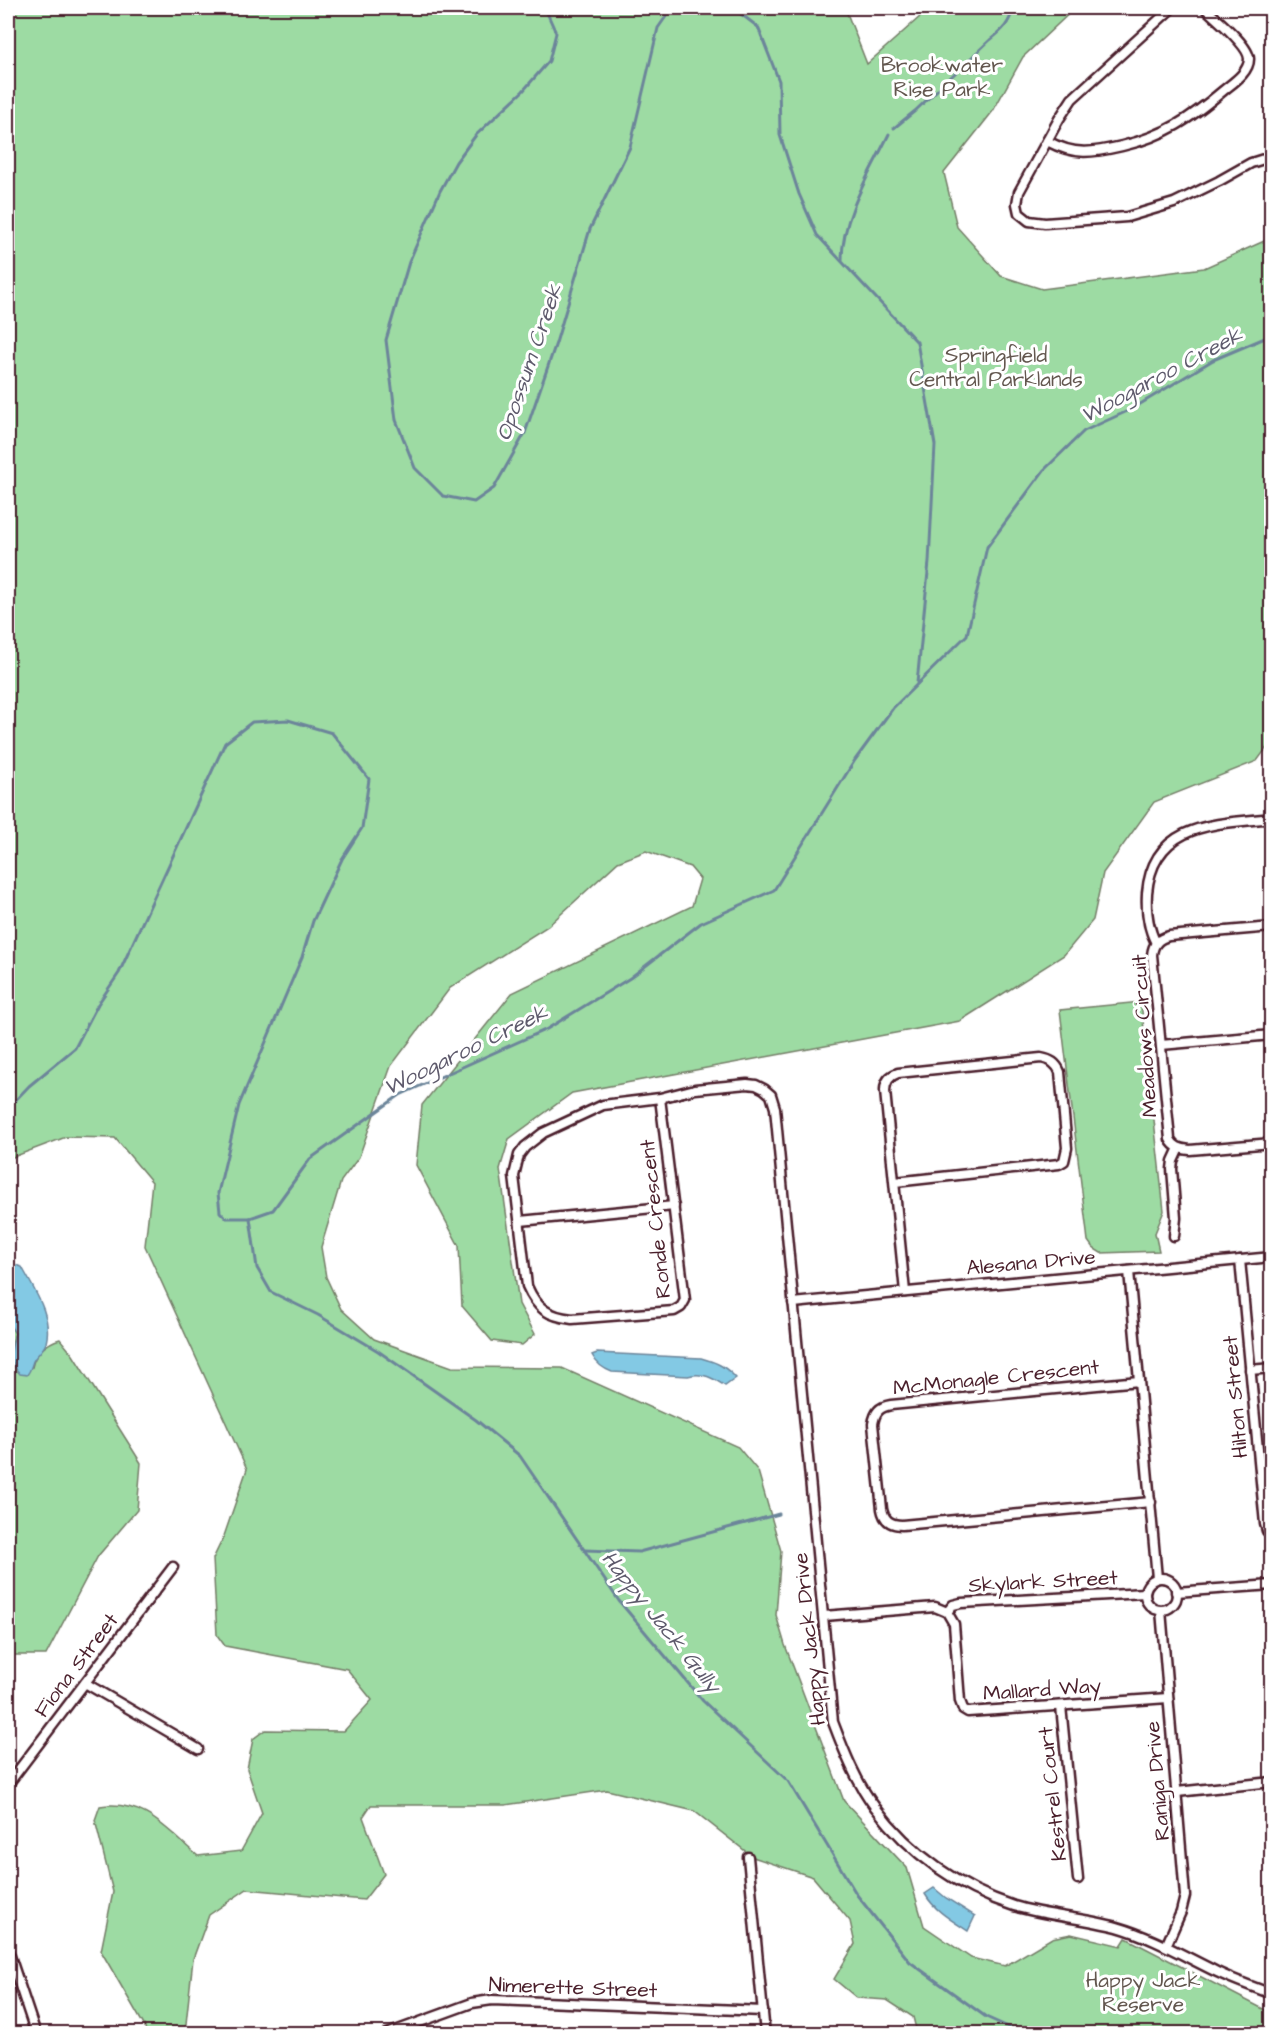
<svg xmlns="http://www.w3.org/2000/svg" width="1279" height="2041" font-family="'Architects Daughter',sans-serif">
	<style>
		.green { fill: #9ddba3; stroke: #747d67; stroke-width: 1.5 }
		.water { fill: #83c9e4; stroke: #6c859a; stroke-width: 1.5 }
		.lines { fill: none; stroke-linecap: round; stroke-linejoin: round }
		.stream { stroke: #6c859a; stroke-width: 3 }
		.minor-casing { stroke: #4a1f2b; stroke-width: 13 }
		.minor { stroke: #fff; stroke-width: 8 }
		.labels { text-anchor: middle; stroke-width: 6; stroke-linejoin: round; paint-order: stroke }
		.park-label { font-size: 21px; fill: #63574f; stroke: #fff }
		.street-label { font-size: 21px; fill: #4a1f2b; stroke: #fff }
		.water-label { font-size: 22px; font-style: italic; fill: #5e5a6c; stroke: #fff }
	</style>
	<rect width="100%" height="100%" fill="#fff"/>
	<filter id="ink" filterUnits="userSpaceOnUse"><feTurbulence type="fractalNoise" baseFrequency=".0167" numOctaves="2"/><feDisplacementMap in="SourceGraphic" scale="12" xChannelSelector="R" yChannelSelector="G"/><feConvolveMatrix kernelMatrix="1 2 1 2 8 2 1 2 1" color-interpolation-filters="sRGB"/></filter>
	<g filter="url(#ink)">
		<g class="green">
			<path d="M8 8H845L867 64 930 8H1075L1023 57 993 111 944 173 957 227 1001 276 1042 289 1204 268 1271 238V742L1257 761 1154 802 1103 873 1093 920 1064 955 960 1021 572 1093 509 1139 500 1169 519 1304 535 1334 522 1345 492 1341 462 1306 459 1246 416 1165 422 1105 512 993 692 906 700 879 690 867 646 851 618 862 548 926 450 988 391 1066 359 1157 341 1181 321 1247 326 1277 341 1309 374 1339 452 1367 562 1368 738 1447 758 1471 781 1551 776 1615 785 1645 844 1801 907 1868 924 1926 971 1958 1005 1966 1052 1938 1071 1934 1121 1946 1126 1938 1271 2013V2033H917L913 2017 887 2000 857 1998 834 1979 855 1944 850 1921 813 1877 753 1857 694 1811 607 1790 505 1805H371L363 1817 384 1874 364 1900 247 1889 209 1915 193 1959 185 2033H146L145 2027 101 1951 113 1892 95 1820 100 1806C144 1799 167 1830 198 1856L241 1851 262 1813 247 1769 253 1739 265 1730 344 1731 372 1700 347 1669 225 1646 217 1635 213 1559 224 1536 247 1469 145 1246 152 1182 115 1138 66 1137 8 1159Z"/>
			<polygon points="1141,1002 1164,1211 1155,1233 1159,1251 1101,1253 1093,1248 1088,1241 1060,1010"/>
			<path d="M8 1323 15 1333 9 1355 32 1367C35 1352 47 1343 60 1339L73 1355 141 1463 137 1510 98 1556 46 1655H8Z"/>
		</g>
		<g class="water">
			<path d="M9 1263 22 1267C34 1290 53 1316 46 1343 44 1349 39 1353 35 1358 31 1363 32 1369 27 1375L20 1374C7 1360 11 1350 15 1333L8 1323Z"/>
			<path d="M597 1353 701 1358C716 1362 725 1366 736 1378L725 1386C713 1378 703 1372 688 1376L612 1372C604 1369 596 1363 592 1355Z"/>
			<path d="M934 1888 946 1898 975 1916 968 1931C951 1920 935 1911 925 1894Z"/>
		</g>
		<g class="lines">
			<g class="stream">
				<polyline points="545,8 556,33 549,61 523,91 476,135 456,162 440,191 409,262 386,340 396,420 415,468 443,496 474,502 494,488 525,433 556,343 590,229 630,147 658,28 672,8"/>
				<polyline points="733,8 758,27 779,81 780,135 799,194 817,235 917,342 935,445 929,562 917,683"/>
				<path d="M894 128 915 111 990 40C1003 30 1010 23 1013 8"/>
				<path d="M842 260C842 216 870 173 889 134"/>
				<polyline points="8,1108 29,1086 75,1048 98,1004 119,973 225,743 252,722 288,720 332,733 369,779 362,828 342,859 313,921 302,957 239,1105 218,1193 220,1212 226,1218 250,1218 273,1210 310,1159 400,1095 547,1029 630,978 701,923 774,890 855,760 893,708 967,635 987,547 1044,470 1084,431 1132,409 1213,360 1272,335"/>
				<polyline points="250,1218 257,1268 271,1292 318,1315 378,1351 476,1420 520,1456 619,1601 703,1701 788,1781 857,1895 910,1962 986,2017 1024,2034"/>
				<polyline points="585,1550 639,1552 779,1514"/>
			</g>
			<g class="minor-casing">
				<g id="minor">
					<polyline points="1172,8 1072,99 1059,119 1019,192 1017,204 1019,213 1029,221 1045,223 1127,217 1174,203 1219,181 1251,163 1270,157"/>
					<path d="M1047 141C1075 156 1092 153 1122 146 1165 136 1191 118 1224 90 1234 82 1249 72 1249 59 1249 45 1215 18 1205 8"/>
					<path d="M1272 927 1169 936C1158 939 1153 944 1152 955L1170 1139C1174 1147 1180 1149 1190 1150L1272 1143"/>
					<path d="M1156 943C1148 928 1146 910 1147 893 1153 822 1217 824 1272 818"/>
					<polyline points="1161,1045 1272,1035"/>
					<path d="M660 1098 685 1300 681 1307 674 1311 572 1319C548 1316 537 1309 527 1286L514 1176 519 1155 525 1147 543 1133 603 1105 660 1098 695 1089 747 1084 756 1085 764 1089 771 1095 775 1108 833 1722C844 1751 856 1782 875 1807 910 1854 959 1888 1014 1906 1047 1916 1083 1918 1117 1927 1152 1937 1184 1956 1217 1972 1234 1980 1253 1987 1272 1994"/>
					<path d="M895 1182 1059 1164 1064 1161 1067 1148 1060 1072C1056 1063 1051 1060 1041 1058L898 1073C889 1076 885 1082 885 1091L905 1292"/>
					<polyline points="520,1221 674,1206"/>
					<polyline points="1174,1236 1176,1218 1172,1169 1173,1161 1179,1148"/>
					<polyline points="1240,1260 1265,1524 1267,1531 1272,1534"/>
					<polyline points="1129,1271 1157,1578"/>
					<polyline points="793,1303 1272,1257"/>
					<polyline points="1250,1370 1272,1368"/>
					<path d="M1139 1381 891 1405C879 1407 875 1412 873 1424L882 1509C884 1520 890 1525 902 1525L1151 1502"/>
					<circle cx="1161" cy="1594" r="16"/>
					<polyline points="1176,1592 1272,1585"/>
					<polyline points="1161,1610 1185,1896 1181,1912 1166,1946"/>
					<polyline points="947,1612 953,1605 961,1603 1145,1593"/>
					<polyline points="824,1616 935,1607 947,1612 954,1624 960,1701 963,1709 968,1712 1168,1698"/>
					<polyline points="85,1683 198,1749"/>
					<polyline points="1061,1706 1078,1879"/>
					<polyline points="8,1784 173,1567"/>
					<polyline points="1177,1792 1272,1782"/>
					<polyline points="748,1857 765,2034"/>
					<polyline points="8,1950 36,2034"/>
					<polyline points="387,2034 472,2003 492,2000 763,2011"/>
				</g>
			</g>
			<use href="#minor" class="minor"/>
		</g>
	</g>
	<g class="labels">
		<g class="park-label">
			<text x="942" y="72">Brookwater<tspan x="942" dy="24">Rise Park</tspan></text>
			<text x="996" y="362">Springfield<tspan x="996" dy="24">Central Parklands</tspan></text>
			<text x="1143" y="1987">Happy Jack<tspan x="1143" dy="24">Reserve</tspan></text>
		</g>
		<g class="street-label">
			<text transform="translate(1144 1036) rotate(-94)" y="7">Meadows Circuit</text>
			<text transform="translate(655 1219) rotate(-96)" y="7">Ronde Crescent</text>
			<text transform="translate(1031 1262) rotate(-5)" y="7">Alesana Drive</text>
			<text transform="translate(996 1377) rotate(-6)" y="7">McMonagle Crescent</text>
			<text transform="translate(1235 1397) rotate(-95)" y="7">Hilton Street</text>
			<text transform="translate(1043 1581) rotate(-3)" y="7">Skylark Street</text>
			<text transform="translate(809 1639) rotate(-96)" y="7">Happy Jack Drive</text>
			<text transform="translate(76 1665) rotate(-53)" y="7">Fiona Street</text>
			<text transform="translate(1042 1689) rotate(-4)" y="7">Mallard Way</text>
			<text transform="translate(1157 1781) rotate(-95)" y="7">Raniga Drive</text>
			<text transform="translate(1052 1794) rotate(-96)" y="7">Kestrel Court</text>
			<text transform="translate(573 1987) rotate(2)" y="7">Nimerette Street</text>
		</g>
		<g class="water-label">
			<text transform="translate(528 362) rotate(-71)" y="8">Opossum Creek</text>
			<text transform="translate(1161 374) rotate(-28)" y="8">Woogaroo Creek</text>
			<text transform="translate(465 1049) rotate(-26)" y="8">Woogaroo Creek</text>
			<text transform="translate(662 1621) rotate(51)" y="8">Happy Jack Gully</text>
		</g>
	</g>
	<rect width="1279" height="2041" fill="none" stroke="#fff" stroke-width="30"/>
	<rect x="15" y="15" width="1249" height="2011" fill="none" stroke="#4a1f2b" stroke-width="2" filter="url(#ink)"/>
</svg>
